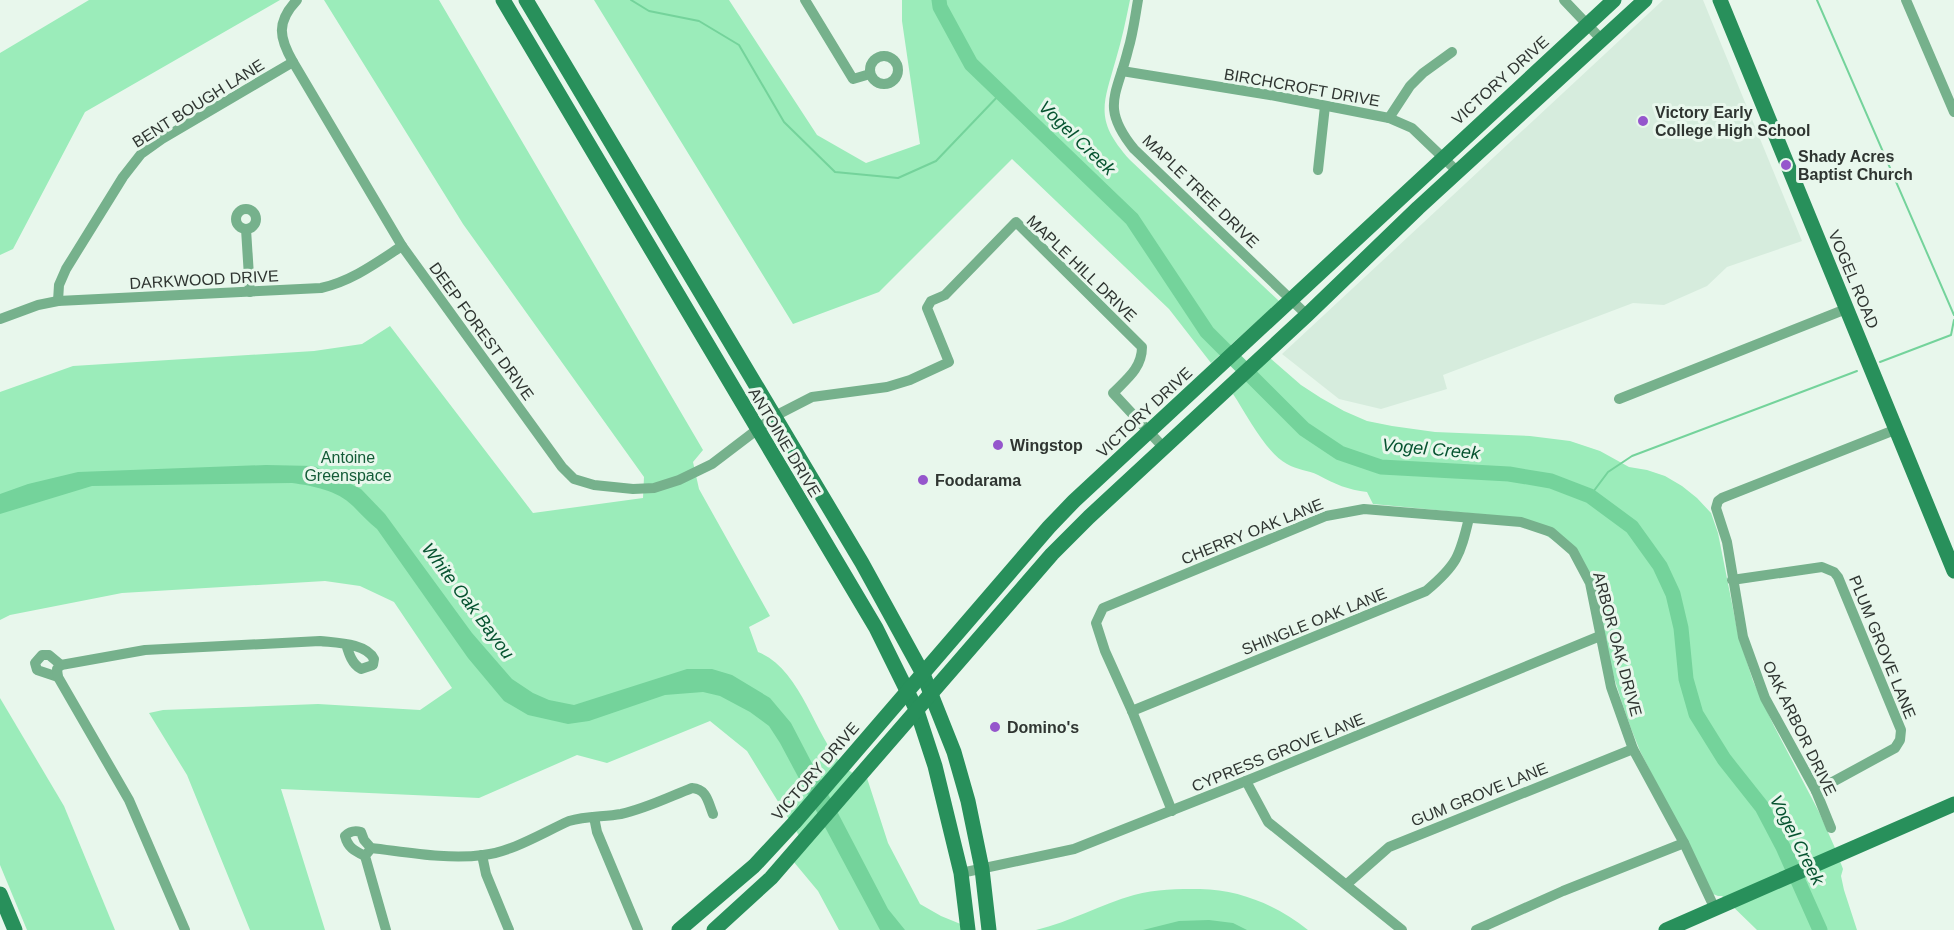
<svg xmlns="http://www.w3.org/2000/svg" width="1954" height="930" font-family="Arial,sans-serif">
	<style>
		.built { fill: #d6ecdd }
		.green { fill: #9becba }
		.water { fill: #74d39b }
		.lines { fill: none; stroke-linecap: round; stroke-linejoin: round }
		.stream { stroke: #74d39b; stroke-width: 2 }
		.river { stroke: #74d39b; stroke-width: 15 }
		.street { stroke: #76b18c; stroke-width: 10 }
		.secondary { stroke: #28905b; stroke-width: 15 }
		.poi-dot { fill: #9556cc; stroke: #e8f7ec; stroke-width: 2 }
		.labels { text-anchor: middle; stroke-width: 6; stroke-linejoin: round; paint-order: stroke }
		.street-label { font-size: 16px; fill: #2f3531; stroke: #e8f7ec }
		.poi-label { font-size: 16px; font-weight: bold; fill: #2f3531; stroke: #e8f7ec; text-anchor: start }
		.park-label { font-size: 16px; fill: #135b37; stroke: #e8f7ec }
		.water-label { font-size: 18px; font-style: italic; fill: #065330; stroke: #e8f7ec }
	</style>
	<rect width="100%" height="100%" fill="#e8f7ec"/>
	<polygon class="built" points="1663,0 1703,0 1802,241 1727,267 1707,286 1664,305 1633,303 1443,375 1447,389 1381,409 1339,399 1282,354"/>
	<g class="green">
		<polygon points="89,0 280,0 85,112 13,249 0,255 0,53"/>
		<path d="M324 0H439L703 450 693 462 699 489 770 616 749 627 758 652C812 673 819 772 867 778L888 843 920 904 941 916 963 925 964 930H839L818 891 793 861 806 847 747 751 710 721 607 763 577 755 479 798 281 789 325 930H250L187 775 149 713 163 710 318 704 420 710 452 688 394 602 360 586 325 581 122 593 10 615 0 620V392L73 366 314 351 362 344 390 326 533 513 643 498 644 477 463 224Z"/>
		<path d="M594 0H729L817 135 866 163 920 144 902 21V0H1130C1126 19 1122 39 1116 59 1103 105 1094 120 1130 160L1279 301 1211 363 1169 309 1012 159 879 292 793 324Z"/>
		<path d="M1270 358 1301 385 1321 398 1344 411 1367 421 1392 426 1435 432 1530 436 1570 441 1600 451 1629 467 1647 470 1665 476 1682 486 1697 498 1711 513 1718 533 1738 634 1753 681 1774 726 1819 812 1835 848 1843 869 1841 876 1844 890 1857 930H1757L1722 896H1718L1713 894 1640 751C1614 689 1600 625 1583 560L1520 518 1373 504 1367 492C1348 490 1335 484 1318 475 1308 470 1297 470 1287 464 1266 453 1247 415 1233 394Z"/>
		<polygon points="0,698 64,806 115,930 27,930 0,865"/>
		<path d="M1200 889C1241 890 1276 905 1308 930H1036C1070 922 1101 904 1134 895 1156 889 1178 889 1200 889Z"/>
	</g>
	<g class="water">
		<path d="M266 465 314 466 361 489 385 514 472 633 512 679 533 693 549 700 574 705 687 669H712L732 675 770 698 791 723 888 909 905 930H880L780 743 769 726 750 712 720 696 703 692 665 695 589 721 568 724 528 715 504 701 468 658 377 529C368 522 361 514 353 506 337 490 313 486 292 483L92 486 0 514V494L28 484 78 472Z"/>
		<polygon points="1209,920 1233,923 1247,930 1143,930 1179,921"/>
	</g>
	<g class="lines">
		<g class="stream">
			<polyline points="631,0 649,11 699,21 739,45 784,122 835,172 898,178 936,161 1001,93"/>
			<polyline points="1817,0 1954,315"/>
			<polyline points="1880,362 1951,335 1954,320"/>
			<polyline points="1590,496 1608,472 1632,456 1857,371"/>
		</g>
		<polyline class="river" points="939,0 940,7 971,64 1132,219 1207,332 1304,429 1340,453 1381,467 1509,474 1551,481 1590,496 1632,527 1660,566 1673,594 1681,628 1686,679 1696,714 1724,759 1762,807 1783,847 1820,930"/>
		<g class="street">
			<path d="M297 0C276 22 279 38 293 62L402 246 562 467 574 479 594 485 633 489 654 488 679 480 712 464 775 416 812 397 887 387 910 380 949 362 927 308 931 301 945 295 1016 222 1142 347C1142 368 1127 379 1113 393L1164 448"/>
			<polyline points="805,0 853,79 870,74"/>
			<path d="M1138 0C1135 17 1133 34 1128 50 1117 95 1100 107 1134 149L1307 315"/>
			<polyline points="1564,0 1602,40"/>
			<polyline points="1906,0 1954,112"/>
			<circle cx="884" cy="70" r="14"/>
			<polyline points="1122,71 1270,95 1389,118 1412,128 1458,172"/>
			<polyline points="1389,118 1410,86 1423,73 1452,52"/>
			<polyline points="1318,170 1325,106"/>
			<circle cx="246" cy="219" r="10"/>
			<polyline points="246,229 250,292"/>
			<polyline points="58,301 59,285 66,269 123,177 141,154 162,139 293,62"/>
			<path d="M0 319 38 305 58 301 321 288C352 281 376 263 402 246"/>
			<polyline points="1619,399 1846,309"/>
			<polyline points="1732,580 1822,567 1834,572 1838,577 1901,730 1900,740 1895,748 1816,791"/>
			<polyline points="58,677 37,670 35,663 42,655 49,655 61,665"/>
			<path d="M1132 711 1426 591C1457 565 1460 556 1469 518"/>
			<polyline points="1246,781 1268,822 1402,930"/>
			<polyline points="1172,811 1132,711 1105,651 1096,623 1103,608 1326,516 1364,509 1521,522 1551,532 1573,551 1590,583 1611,687 1633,749 1684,843 1715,909"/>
			<polyline points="594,817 597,832 638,930"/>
			<polyline points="1831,828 1816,791 1765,698 1743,637 1727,542 1716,508 1718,501 1722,498 1897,429"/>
			<polyline points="369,851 365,856 386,930"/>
			<polyline points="482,855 486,874 509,930"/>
			<path d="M365 856C355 851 348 848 345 836 350 831 354 830 361 832L364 840 371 848C406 852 448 860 483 855 512 852 542 833 569 821 586 816 604 817 621 814 645 809 669 797 692 788 707 789 708 802 713 814"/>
			<polyline points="961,873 1074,849 1246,781 1600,636"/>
			<polyline points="1347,884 1389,847 1633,749"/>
			<path d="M185 930 129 800 58 677 57 669 61 665 145 650 320 641C336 643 366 643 374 659L373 665 361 669C352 664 349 654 346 644"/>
			<polyline points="1476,930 1563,891 1684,843"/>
		</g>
		<g class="secondary">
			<polyline points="503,0 876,628 917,711 935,766 961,873 968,930"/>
			<polyline points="526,0 862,563 923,674 954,752 968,801 982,869 989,930"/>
			<polyline points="1720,0 1954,571"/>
			<polyline points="0,894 15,930"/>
			<polyline points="679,930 754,866 794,823 1049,527 1074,501 1614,0"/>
			<polyline points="714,930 771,878 1052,554 1089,517 1307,315 1418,208 1645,0"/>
			<polyline points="1666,930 1954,804"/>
		</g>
	</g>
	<g class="poi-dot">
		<circle cx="1643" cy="121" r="6"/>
		<circle cx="1786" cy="165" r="6"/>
		<circle cx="998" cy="445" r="6"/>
		<circle cx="923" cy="480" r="6"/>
		<circle cx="995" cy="727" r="6"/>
	</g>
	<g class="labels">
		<g class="street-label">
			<text transform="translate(1500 80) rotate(-42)" y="6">VICTORY DRIVE</text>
			<text transform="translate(1302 87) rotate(10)" y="6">BIRCHCROFT DRIVE</text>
			<text transform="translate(198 103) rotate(-32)" y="6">BENT BOUGH LANE</text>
			<text transform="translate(1201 191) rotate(44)" y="6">MAPLE TREE DRIVE</text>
			<text transform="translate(1082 268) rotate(44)" y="6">MAPLE HILL DRIVE</text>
			<text transform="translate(204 279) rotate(-3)" y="6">DARKWOOD DRIVE</text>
			<text transform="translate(1854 279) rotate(67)" y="6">VOGEL ROAD</text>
			<text transform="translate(482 331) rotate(54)" y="6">DEEP FOREST DRIVE</text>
			<text transform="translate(1144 412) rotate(-43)" y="6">VICTORY DRIVE</text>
			<text transform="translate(785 442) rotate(59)" y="6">ANTOINE DRIVE</text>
			<text transform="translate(1252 531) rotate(-22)" y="6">CHERRY OAK LANE</text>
			<text transform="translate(1314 621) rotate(-22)" y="6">SHINGLE OAK LANE</text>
			<text transform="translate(1618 644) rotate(75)" y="6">ARBOR OAK DRIVE</text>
			<text transform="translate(1883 647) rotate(68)" y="6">PLUM GROVE LANE</text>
			<text transform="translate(1800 728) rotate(64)" y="6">OAK ARBOR DRIVE</text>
			<text transform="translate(1278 752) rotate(-22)" y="6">CYPRESS GROVE LANE</text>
			<text transform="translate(815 771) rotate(-49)" y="6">VICTORY DRIVE</text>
			<text transform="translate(1479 794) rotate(-22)" y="6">GUM GROVE LANE</text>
		</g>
		<g class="poi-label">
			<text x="1655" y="118">Victory Early<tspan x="1655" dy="18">College High School</tspan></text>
			<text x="1798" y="162">Shady Acres<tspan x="1798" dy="18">Baptist Church</tspan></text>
			<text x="1010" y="451">Wingstop</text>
			<text x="935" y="486">Foodarama</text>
			<text x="1007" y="733">Domino's</text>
		</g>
		<g class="park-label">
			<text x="348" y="463">Antoine<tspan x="348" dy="18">Greenspace</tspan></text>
		</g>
		<g class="water-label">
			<text transform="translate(1077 138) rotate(44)" y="6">Vogel Creek</text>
			<text transform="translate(1431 449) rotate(5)" y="6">Vogel Creek</text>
			<text transform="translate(468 601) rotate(53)" y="6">White Oak Bayou</text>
			<text transform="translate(1797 840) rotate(63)" y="6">Vogel Creek</text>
		</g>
	</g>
</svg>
